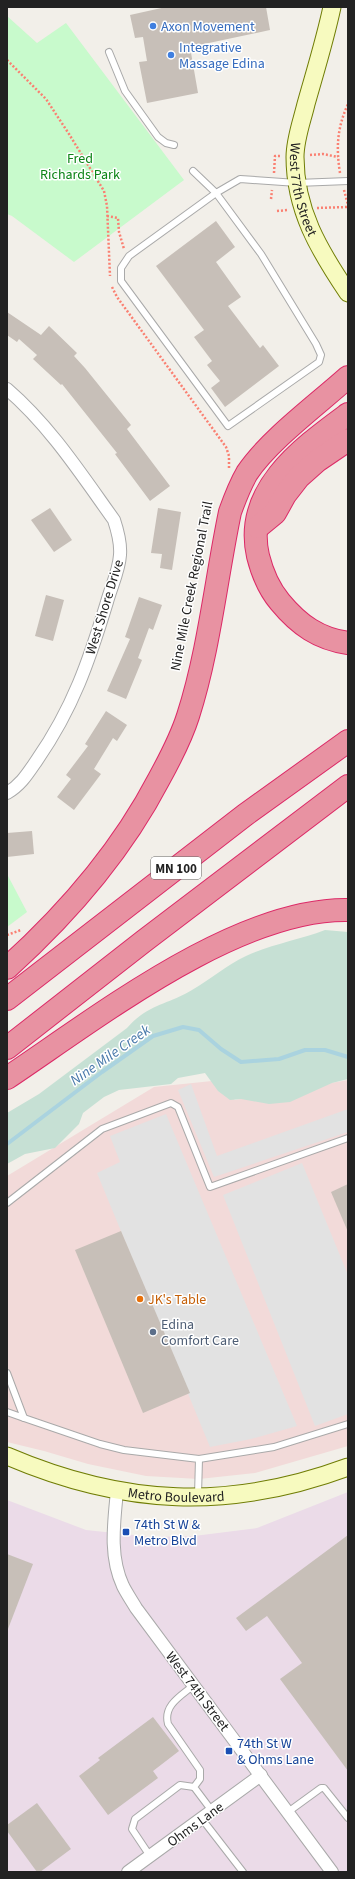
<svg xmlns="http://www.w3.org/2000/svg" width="355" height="1879" font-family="'Source Sans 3',sans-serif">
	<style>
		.commercial { fill: #f2dad9 }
		.industrial { fill: #ebdbe8 }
		.wetland { fill: #c6e0d4 }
		.park { fill: #c8facc }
		.parking { fill: #e2e2e2 }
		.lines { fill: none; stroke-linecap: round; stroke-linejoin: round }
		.stream { stroke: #aad3df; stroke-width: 4 }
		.building { fill: #c7bfb8 }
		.lane-casing { stroke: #a9a9a9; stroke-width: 8 }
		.street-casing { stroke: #a9a9a9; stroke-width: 14 }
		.secondary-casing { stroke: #707d05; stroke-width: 19 }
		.highway-casing { stroke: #dc2a67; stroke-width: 24 }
		.path { stroke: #fa8072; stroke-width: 2.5; stroke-dasharray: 2 2; stroke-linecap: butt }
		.lane { stroke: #fff; stroke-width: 6 }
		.street { stroke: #fff; stroke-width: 12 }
		.secondary { stroke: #f7fabf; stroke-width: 17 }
		.highway { stroke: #e892a2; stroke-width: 22 }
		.shop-dot { fill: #3f7fe0; stroke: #fff; stroke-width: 1.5 }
		.food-dot { fill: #e8710a; stroke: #fff; stroke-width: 1.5 }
		.service-dot { fill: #5c6f8a; stroke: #fff; stroke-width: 1.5 }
		.transit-dot { fill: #1a4fb4; stroke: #fff; stroke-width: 1.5 }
		.labels { text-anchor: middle; stroke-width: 3; stroke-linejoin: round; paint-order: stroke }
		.shield { fill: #fff; stroke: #646464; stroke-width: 1 }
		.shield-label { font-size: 13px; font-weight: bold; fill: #222 }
		.shop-label { font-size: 14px; fill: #366cbe; stroke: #fff; text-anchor: start }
		.park-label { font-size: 14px; fill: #0c8416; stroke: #fff }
		.street-label { font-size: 14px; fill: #222; stroke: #fff }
		.food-label { font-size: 14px; fill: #c56008; stroke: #fff; text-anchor: start }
		.service-label { font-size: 14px; fill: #4e5e75; stroke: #fff; text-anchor: start }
		.transit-label { font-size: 14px; fill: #164399; stroke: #fff; text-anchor: start }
		.water-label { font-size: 15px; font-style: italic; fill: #4a7aab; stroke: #fff }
	</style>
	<rect width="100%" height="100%" fill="#f2efe9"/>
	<polygon class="commercial" points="348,1080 348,1446 255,1473 199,1479 146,1476 88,1464 44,1451 7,1442 7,1176 154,1087 212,1081 235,1100"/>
	<polygon class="industrial" points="348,1492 348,1872 7,1872 7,1500 86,1530 152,1537 194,1536 257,1528"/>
	<path class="wetland" d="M325 930 348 932V1079L332 1083 290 1102 269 1104 241 1099 230 1100 218 1091 205 1073 178 1078 171 1084 119 1090 104 1097 83 1113 79 1124 55 1148 25 1154 7 1164V1113L39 1094 127 1028C148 1004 167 1005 192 990 211 979 227 965 246 956 272 944 299 940 325 930Z"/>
	<g class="park">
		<polygon points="7,16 37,43 66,23 184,180 74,262 12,216 7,214"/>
		<polygon points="7,874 27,912 7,927"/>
	</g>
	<g class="parking">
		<polygon points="191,1084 217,1156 348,1109 348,1132 214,1177 178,1090"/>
		<polygon points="166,1114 297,1426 251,1439 210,1447 97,1173 120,1162 110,1136"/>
		<polygon points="302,1163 348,1275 348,1414 315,1426 223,1195"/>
	</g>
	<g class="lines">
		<polyline class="stream" points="7,1144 102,1072 153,1036 183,1027 199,1030 221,1049 241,1062 279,1059 305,1050 325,1050 348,1057"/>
	</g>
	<g class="building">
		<polygon points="166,7 266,7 270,30 190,47 198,93 147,103 139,62 147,61 143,37 135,38 130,15"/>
		<polygon points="216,221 235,247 216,262 241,297 228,306 260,348 263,345 279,366 225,407 211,388 220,381 207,365 212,361 194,337 204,330 156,266"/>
		<polygon points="7,312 41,335 49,326 77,353 74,356 85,368 131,425 127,429 170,486 150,501 115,454 117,453 62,384 61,385 33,359 37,355 19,339 17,342 7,335"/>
		<polygon points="50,508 72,540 54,552 31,520"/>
		<polygon points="158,508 181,512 172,570 160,568 162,554 151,553"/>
		<polygon points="46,595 64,600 53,641 35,636"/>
		<polygon points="139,597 162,605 153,630 149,628 138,658 142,660 126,699 107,691 130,639 125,637"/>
		<polygon points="106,711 127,725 117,741 113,738 94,769 101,774 74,810 57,797 71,779 66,775 88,746 85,744"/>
		<polygon points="32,831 34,854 7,857 7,833"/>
		<polygon points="348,1184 348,1232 331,1192"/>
		<polygon points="121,1231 190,1393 143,1413 75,1250"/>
		<polygon points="348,1535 348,1771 280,1679 302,1663 267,1616 246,1631 236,1618"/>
		<polygon points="7,1554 33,1564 8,1629 7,1629"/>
		<polygon points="153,1717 179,1751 153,1771 158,1778 108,1815 79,1776 100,1760 98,1758"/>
		<polygon points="37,1803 71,1849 40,1872 37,1872 7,1831 7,1825"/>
	</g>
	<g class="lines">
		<g class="lane-casing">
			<g id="lane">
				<polyline points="109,52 125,91 158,137 166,143 174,145"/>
				<polyline points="193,171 216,193 240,179 297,183 348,181"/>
				<polygon points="216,193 261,254 316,344 321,355 319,362 228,426 121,281 121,268 129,256"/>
				<polyline points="7,1203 102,1129 171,1103 178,1107 210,1187 348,1138"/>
				<polyline points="7,1373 24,1418 7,1412"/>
				<polyline points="24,1418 100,1444 124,1450 199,1459 198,1495"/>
				<polyline points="199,1459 274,1447 348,1424"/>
				<path d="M194 1685C181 1696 163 1705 168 1724L200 1770V1779L194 1787 212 1811"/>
				<polyline points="288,1812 321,1788 324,1788 348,1818"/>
				<polyline points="202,1819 243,1872"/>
				<polyline points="150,1856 132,1829 135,1819 180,1785 194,1787"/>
			</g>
		</g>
		<g class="street-casing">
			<g id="street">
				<path d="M7 389C50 426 81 474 114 520 118 532 121 543 120 555 119 571 111 587 107 602 89 661 73 708 37 760 28 773 21 785 7 793"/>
				<path d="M117 1491C114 1523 109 1556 123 1586 127 1594 132 1601 136 1608L332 1872"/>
				<polyline points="128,1872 261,1775"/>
			</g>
		</g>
		<g class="secondary-casing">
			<g id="secondary">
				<path id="s1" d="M332 7C325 40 315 72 306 104 302 121 295 139 295 157 295 210 319 250 348 293"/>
				<path id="s2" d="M7 1456C124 1506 229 1511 348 1467"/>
			</g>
		</g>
		<g class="highway-casing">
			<g id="highway">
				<path d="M348 414C302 448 243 490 258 556 262 572 269 589 280 602 299 625 319 639 348 643"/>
				<polyline points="258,527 275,513 285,495 299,477 317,461 348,440"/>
				<path d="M7 968C68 913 121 852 159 779 170 759 181 738 188 716 209 651 216 579 230 512 235 498 240 485 247 473 269 440 318 404 348 377"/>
				<polyline points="7,999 245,815 348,741"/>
				<polyline points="7,1048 144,941 348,786"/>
				<path d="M7 1078C97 1018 237 908 348 910"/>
			</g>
		</g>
		<g class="path">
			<polyline points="7,60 46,99 69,134 104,191 107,206 110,276"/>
			<polyline points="310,155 323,154 338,157"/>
			<polyline points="274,173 275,156 281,156"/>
			<path d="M340 173C336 148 337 128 348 104"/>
			<polyline points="344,190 348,205"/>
			<polyline points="271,199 272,190"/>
			<polyline points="317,208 348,207"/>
			<polyline points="277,211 288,210"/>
			<polyline points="107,216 118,218 119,232 124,249"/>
			<polyline points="112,287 117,297 226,447 229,456 229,469"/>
			<polyline points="7,935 21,930"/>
		</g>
		<use href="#lane" class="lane"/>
		<use href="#street" class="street"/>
		<use href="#secondary" class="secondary"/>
		<use href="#highway" class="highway"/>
	</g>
	<g class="shop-dot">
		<circle cx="153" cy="26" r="4"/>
		<circle cx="171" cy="55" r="4"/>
	</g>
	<circle class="food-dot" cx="140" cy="1299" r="4"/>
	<circle class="service-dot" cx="153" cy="1332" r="4"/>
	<g class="transit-dot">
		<rect x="122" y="1528" width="8" height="8" rx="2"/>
		<rect x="225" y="1747" width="8" height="8" rx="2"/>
	</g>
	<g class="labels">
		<rect class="shield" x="151" y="857" width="50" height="22" rx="3"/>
		<g class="shield-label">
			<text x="176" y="873">MN 100</text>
		</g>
		<g class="shop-label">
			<text x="161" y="31">Axon Movement</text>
			<text x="179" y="52">Integrative<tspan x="179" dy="16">Massage Edina</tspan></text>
		</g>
		<g class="park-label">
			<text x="80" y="163">Fred<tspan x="80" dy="16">Richards Park</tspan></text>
		</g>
		<g class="street-label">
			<text dy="5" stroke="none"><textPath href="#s1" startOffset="188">West 77th Street</textPath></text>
			<text transform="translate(191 586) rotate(-79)" y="5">Nine Mile Creek Regional Trail</text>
			<text transform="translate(104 607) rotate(-73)" y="5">West Shore Drive</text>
			<text dy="5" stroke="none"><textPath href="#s2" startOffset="175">Metro Boulevard</textPath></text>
			<text transform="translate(198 1691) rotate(53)" y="5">West 74th Street</text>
			<text transform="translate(195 1824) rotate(-36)" y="5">Ohms Lane</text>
		</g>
		<g class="food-label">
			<text x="148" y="1304">JK's Table</text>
		</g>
		<g class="service-label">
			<text x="161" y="1329">Edina<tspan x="161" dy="16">Comfort Care</tspan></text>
		</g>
		<g class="transit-label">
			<text x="134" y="1529">74th St W &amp;<tspan x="134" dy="16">Metro Blvd</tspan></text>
			<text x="237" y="1748">74th St W<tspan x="237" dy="16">&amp; Ohms Lane</tspan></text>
		</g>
		<g class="water-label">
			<text transform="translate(110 1055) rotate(-35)" y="5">Nine Mile Creek</text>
		</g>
	</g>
	<rect width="355" height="1879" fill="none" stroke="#222222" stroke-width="16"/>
</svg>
